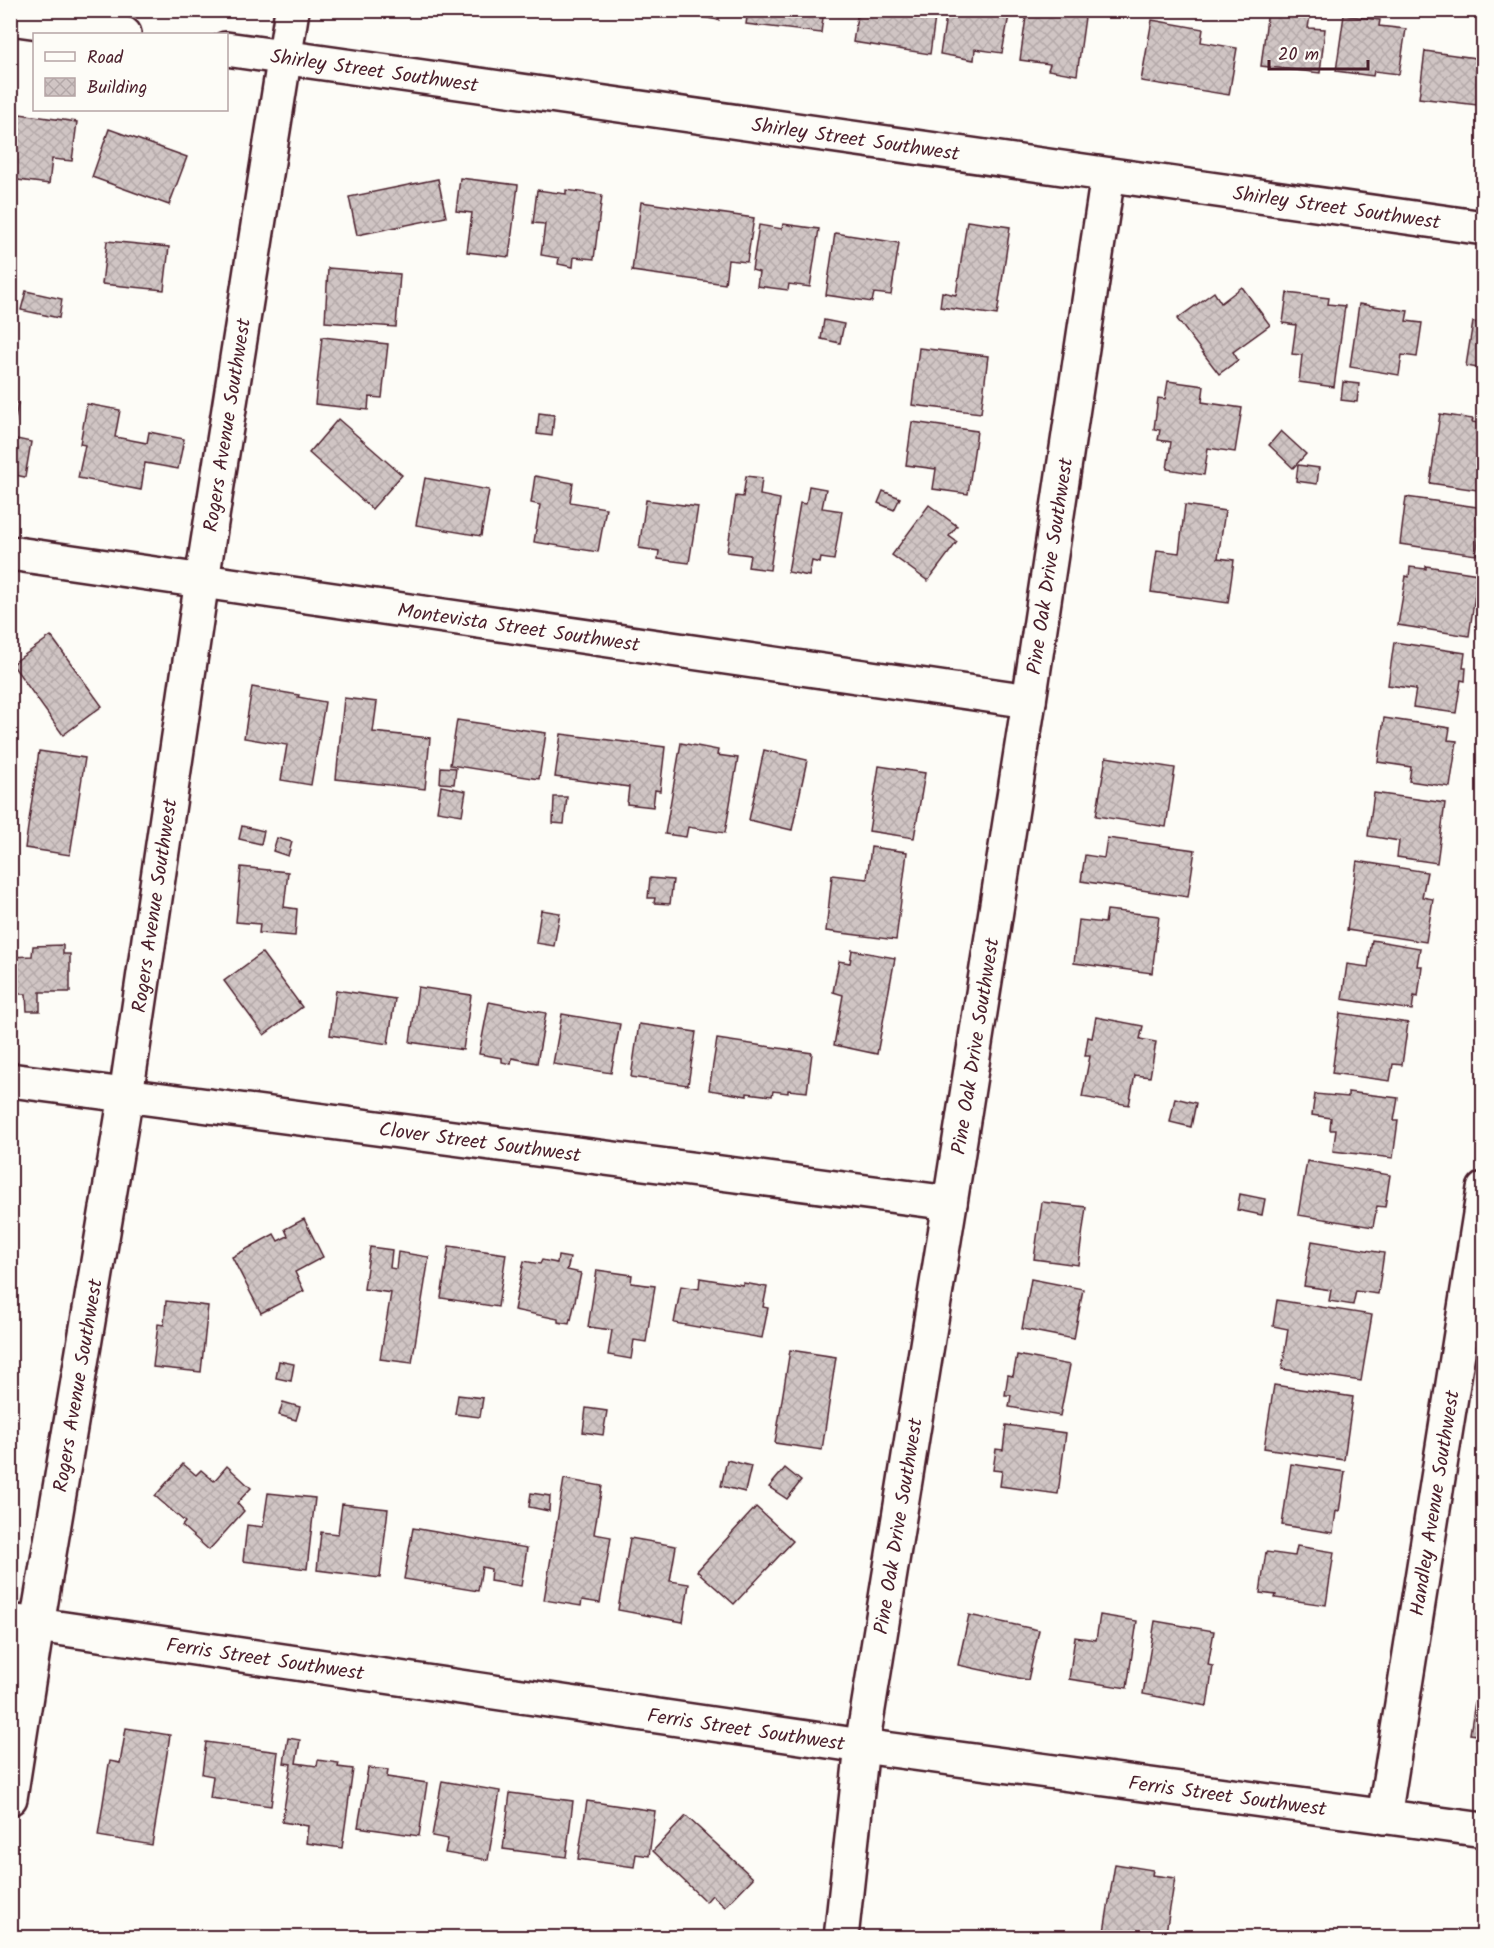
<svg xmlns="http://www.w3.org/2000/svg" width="1494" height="1948" font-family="Kalam,sans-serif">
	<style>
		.building { fill: url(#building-cross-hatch); stroke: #4a1f2b; stroke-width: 1.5 }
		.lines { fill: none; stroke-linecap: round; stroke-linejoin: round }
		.minor-casing { stroke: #4a1f2b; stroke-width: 38 }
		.minor { stroke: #fdfcf7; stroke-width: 33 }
		.labels { text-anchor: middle; stroke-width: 5; stroke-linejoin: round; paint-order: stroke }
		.street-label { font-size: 20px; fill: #4a1f2b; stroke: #fdfcf7 }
	</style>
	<defs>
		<pattern id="building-cross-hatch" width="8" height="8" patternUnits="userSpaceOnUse" patternTransform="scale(1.5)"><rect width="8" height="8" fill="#d0c5c4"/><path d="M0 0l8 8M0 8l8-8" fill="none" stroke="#b4a9a9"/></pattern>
	</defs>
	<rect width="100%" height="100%" fill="#fdfcf7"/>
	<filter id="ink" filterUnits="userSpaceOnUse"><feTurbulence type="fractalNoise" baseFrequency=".0167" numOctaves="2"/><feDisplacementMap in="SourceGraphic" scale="12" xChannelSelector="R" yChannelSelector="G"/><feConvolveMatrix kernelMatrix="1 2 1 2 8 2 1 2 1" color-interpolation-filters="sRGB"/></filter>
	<g filter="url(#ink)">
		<g class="building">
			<polygon points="662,10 720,10 719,20"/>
			<polygon points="748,10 824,10 821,33 746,24"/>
			<polygon points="858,10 936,10 930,54 853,42"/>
			<polygon points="947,10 1010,10 1002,53 975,49 974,60 940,54"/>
			<polygon points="1027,10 1086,10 1077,75 1048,70 1050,64 1020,60"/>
			<polygon points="1268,10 1311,10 1308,28 1325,29 1320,73 1261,66"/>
			<polygon points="1344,15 1380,20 1379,26 1406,29 1399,74 1374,71 1373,76 1336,71"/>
			<polygon points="1152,20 1203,29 1201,42 1237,48 1229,95 1141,81"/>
			<polygon points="1425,51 1483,59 1477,105 1419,98"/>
			<polygon points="12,113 77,122 72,161 52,159 49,184 10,179"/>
			<polygon points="109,129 187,157 169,205 92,177"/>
			<polygon points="460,178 518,185 509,257 467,252 472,213 456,211"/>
			<polygon points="438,179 446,217 357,235 349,197"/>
			<polygon points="537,190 566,194 566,190 602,195 594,259 574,257 573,267 558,264 559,258 541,255 545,224 533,223"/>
			<polygon points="641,202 754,218 747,262 728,260 725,284 632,271"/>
			<polygon points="967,221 1010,227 997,315 940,307 942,292 956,295"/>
			<polygon points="783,224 819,229 810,287 789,284 788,290 757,286 759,272 752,270 759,225 782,229"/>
			<polygon points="835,233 899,243 891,295 874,293 872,302 826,295"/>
			<polygon points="107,241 169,247 164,290 102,284"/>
			<polygon points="328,268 400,274 396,327 325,322"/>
			<polygon points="1242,287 1270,325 1233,352 1238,360 1219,374 1177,319 1214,292 1221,303"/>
			<polygon points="26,291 62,299 59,318 21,310"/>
			<polygon points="1287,293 1329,298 1328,304 1345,306 1334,387 1299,382 1302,355 1292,354 1296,325 1283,323"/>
			<polygon points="1359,304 1408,311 1406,321 1422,323 1417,357 1402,355 1399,375 1350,367"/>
			<polygon points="824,320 844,324 840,343 821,339"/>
			<polygon points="1473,322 1484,324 1484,369 1466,366"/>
			<polygon points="322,337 388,344 382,398 369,397 368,410 315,404"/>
			<polygon points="919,348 988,356 981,413 912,405"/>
			<polygon points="1168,381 1204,386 1202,402 1242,408 1235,452 1208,448 1204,475 1167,469 1171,442 1158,440 1160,430 1154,429 1158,398 1165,399"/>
			<polygon points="1343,382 1359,384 1357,402 1341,400"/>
			<polygon points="10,402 18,403 12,438 31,442 25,477 10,474"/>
			<polygon points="87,404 120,410 115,437 147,443 149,432 184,439 178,469 145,463 141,490 78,478 85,445 80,444"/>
			<polygon points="539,413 554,415 552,436 537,434"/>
			<polygon points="1440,414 1473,419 1472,422 1484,424 1484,491 1430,483"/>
			<polygon points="338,419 402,475 372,509 309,453"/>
			<polygon points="912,422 977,431 968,494 933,489 936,469 906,465"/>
			<polygon points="1281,431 1306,454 1293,468 1269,445"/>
			<polygon points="1298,465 1319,468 1317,484 1296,481"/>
			<polygon points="535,476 573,483 570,502 606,508 598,552 534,542 540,505 531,503"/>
			<polygon points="746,476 762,478 760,495 780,499 770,570 748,567 750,555 727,552 736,496 743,497"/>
			<polygon points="425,478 489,490 481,536 416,525"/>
			<polygon points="809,486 826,489 822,508 842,511 834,560 821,558 820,563 812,561 809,576 788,572 800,503 806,504"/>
			<polygon points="883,491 900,498 894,510 878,503"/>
			<polygon points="1406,497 1484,508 1484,530 1480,530 1476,555 1400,544"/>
			<polygon points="646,500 698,507 689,563 658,559 659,551 639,548"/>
			<polygon points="929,505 957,526 949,536 957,542 928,581 892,555"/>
			<polygon points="1185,505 1225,511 1218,558 1234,560 1228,603 1151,592 1157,550 1179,553"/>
			<polygon points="1426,566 1478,574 1469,636 1398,625 1406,576 1409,577 1410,567 1426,569"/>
			<polygon points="51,636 102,706 63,735 12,664"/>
			<polygon points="1394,642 1465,653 1463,668 1466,668 1465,681 1461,680 1456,713 1413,707 1416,689 1388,685"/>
			<polygon points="252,687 299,695 298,697 325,702 311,785 281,780 287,745 244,738"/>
			<polygon points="344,698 377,702 373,732 430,738 425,789 336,779"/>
			<polygon points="1384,718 1450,728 1448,740 1457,741 1450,787 1409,781 1411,767 1378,762"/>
			<polygon points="457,720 546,733 539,779 450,765"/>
			<polygon points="561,734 665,747 660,791 655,790 653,807 627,804 629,787 555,777"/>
			<polygon points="681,743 718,750 717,755 738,758 725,833 688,827 686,837 665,834"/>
			<polygon points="764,750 807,760 792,830 749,820"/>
			<polygon points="39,751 85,758 70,855 25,848"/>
			<polygon points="1106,757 1175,768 1166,827 1096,816"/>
			<polygon points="879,766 925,773 914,838 869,831"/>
			<polygon points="441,767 456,768 454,784 440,783"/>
			<polygon points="441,786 466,791 462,815 437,811"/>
			<polygon points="1374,793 1445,803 1437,863 1397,857 1399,841 1368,836"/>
			<polygon points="554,797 567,797 564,824 553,823"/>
			<polygon points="242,826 264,831 261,844 239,839"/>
			<polygon points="277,838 292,842 288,856 273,851"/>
			<polygon points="1107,838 1195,850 1188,897 1081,881 1085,855 1104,858"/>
			<polygon points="871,847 907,852 896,940 826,931 832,875 867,879"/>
			<polygon points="1357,861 1427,872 1422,897 1433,899 1426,942 1347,930"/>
			<polygon points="241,867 288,872 284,907 297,909 295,936 259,933 260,924 236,922"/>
			<polygon points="650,878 673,880 670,904 654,903 655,898 648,898"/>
			<polygon points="541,910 560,913 554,946 536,943"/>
			<polygon points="1107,910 1159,916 1152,973 1074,963 1079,920 1105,923"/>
			<polygon points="1372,940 1420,948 1417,966 1422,966 1418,997 1414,996 1412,1010 1342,999 1347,964 1368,967"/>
			<polygon points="63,945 63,954 70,954 70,992 40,992 40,1011 27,1011 26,994 10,994 10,957 32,956 33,946"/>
			<polygon points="852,950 895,958 877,1054 834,1045 843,995 833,992 839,961 850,963"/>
			<polygon points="262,953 302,1007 264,1035 224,981"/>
			<polygon points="418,987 471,995 463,1050 410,1042"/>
			<polygon points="336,990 395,999 388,1044 330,1035"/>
			<polygon points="489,1002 546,1013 537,1063 512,1058 511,1064 502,1062 502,1058 479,1054"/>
			<polygon points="1340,1013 1408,1023 1402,1065 1393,1064 1390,1081 1332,1073"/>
			<polygon points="562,1014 620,1024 611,1073 553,1064"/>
			<polygon points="1096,1017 1143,1026 1140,1039 1156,1042 1150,1077 1135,1075 1129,1105 1082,1097 1090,1056 1085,1056 1088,1037 1092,1038"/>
			<polygon points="639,1024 696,1032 688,1085 631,1077"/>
			<polygon points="717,1039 812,1053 807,1092 788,1090 788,1093 773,1091 772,1096 747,1093 747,1096 709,1090"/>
			<polygon points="1348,1092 1398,1098 1394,1121 1398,1121 1393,1158 1333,1151 1336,1130 1330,1130 1331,1118 1312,1115 1315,1094 1348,1097"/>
			<polygon points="1175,1098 1196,1103 1191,1127 1170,1122"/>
			<polygon points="1307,1161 1390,1175 1385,1207 1377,1206 1373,1227 1298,1215"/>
			<polygon points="1240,1194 1265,1199 1262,1215 1237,1210"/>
			<polygon points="1042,1202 1086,1207 1078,1265 1034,1259"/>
			<polygon points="304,1219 323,1257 295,1272 304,1291 261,1313 232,1257 274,1234 278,1241 288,1236 285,1229"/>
			<polygon points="1312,1241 1384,1253 1378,1294 1356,1291 1353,1305 1329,1301 1331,1290 1304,1286"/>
			<polygon points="449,1246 506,1254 498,1307 441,1298"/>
			<polygon points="370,1247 392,1250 390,1268 396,1269 398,1252 429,1257 412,1363 380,1359 391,1293 364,1289"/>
			<polygon points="558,1256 570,1258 567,1270 581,1273 571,1320 570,1319 569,1324 558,1322 558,1319 514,1310 524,1261 540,1264 542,1260 557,1263"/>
			<polygon points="597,1270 632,1275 631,1283 655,1286 646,1342 634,1340 631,1359 608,1355 612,1330 588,1327"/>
			<polygon points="700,1278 743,1285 743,1283 767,1287 763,1307 768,1308 762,1338 674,1323 681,1286 699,1289"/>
			<polygon points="1031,1279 1083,1289 1074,1339 1022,1329"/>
			<polygon points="1277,1300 1372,1315 1361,1381 1282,1369 1288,1329 1273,1326"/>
			<polygon points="166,1301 208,1306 201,1372 153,1367 158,1324 164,1325"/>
			<polygon points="790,1350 836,1357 822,1450 775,1443"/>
			<polygon points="1017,1355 1070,1365 1060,1416 1009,1407 1011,1395 1005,1395 1008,1375 1013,1376"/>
			<polygon points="279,1361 294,1364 291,1381 276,1378"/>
			<polygon points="1274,1385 1353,1397 1344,1460 1264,1448"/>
			<polygon points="458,1395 483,1398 480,1417 455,1414"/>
			<polygon points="283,1402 300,1407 296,1420 279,1415"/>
			<polygon points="586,1408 607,1411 603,1435 583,1432"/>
			<polygon points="1006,1425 1066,1433 1058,1494 1000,1486 1002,1471 993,1470 996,1449 1003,1450"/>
			<polygon points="727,1460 751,1466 745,1492 721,1486"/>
			<polygon points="183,1464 196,1475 201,1470 214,1481 227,1466 251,1488 237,1503 244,1511 209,1550 182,1526 185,1522 155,1496"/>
			<polygon points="1291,1464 1345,1472 1339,1512 1336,1511 1333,1533 1282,1525"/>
			<polygon points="785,1468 801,1481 787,1499 769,1487"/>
			<polygon points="564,1479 602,1486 594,1534 611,1537 600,1603 582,1600 581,1606 544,1600"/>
			<polygon points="268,1493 315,1498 307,1569 243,1561 247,1525 263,1527"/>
			<polygon points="531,1493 550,1496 549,1511 529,1507"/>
			<polygon points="342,1504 388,1509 380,1578 317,1570 321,1532 338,1534"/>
			<polygon points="756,1507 793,1541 734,1604 697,1571"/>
			<polygon points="413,1528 527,1548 521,1586 490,1581 491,1569 482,1567 478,1591 404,1579"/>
			<polygon points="630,1538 676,1546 670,1581 689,1584 683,1622 618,1610"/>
			<polygon points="1297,1546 1334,1552 1326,1605 1275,1598 1276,1595 1260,1593 1266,1552 1295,1556"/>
			<polygon points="969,1615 1039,1630 1028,1680 958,1665"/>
			<polygon points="1100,1615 1137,1621 1127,1688 1069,1679 1075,1637 1096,1640"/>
			<polygon points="1155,1621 1214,1631 1208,1665 1213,1666 1207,1706 1143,1694"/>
			<polygon points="1479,1676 1484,1677 1484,1736 1470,1734"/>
			<polygon points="126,1728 170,1735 152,1845 98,1836 109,1764 110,1761 120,1763"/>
			<polygon points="288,1738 300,1740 296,1763 317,1766 318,1760 339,1763 338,1767 353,1769 342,1848 306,1843 308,1826 282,1822 291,1764 284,1763"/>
			<polygon points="206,1742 278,1752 271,1806 210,1798 213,1776 202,1774"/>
			<polygon points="368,1768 388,1770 387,1777 427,1783 419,1836 358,1827"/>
			<polygon points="442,1781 500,1791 488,1860 445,1853 448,1839 432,1836"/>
			<polygon points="510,1793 573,1801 566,1857 503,1849"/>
			<polygon points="587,1801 655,1811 649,1856 636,1854 634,1867 578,1859"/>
			<polygon points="686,1816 753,1878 725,1907 712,1895 706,1902 653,1851"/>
			<polygon points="1115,1864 1153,1870 1152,1875 1175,1878 1165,1938 1103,1938"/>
		</g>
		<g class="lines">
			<g class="minor-casing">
				<g id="minor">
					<polyline points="10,18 124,34"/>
					<path id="s1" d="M226 49 1484 228"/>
					<path id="s2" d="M10 553 1029 701"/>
					<path id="s3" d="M10 1080 950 1203"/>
					<path id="s4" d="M10 1621 862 1746 1484 1830"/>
					<path id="s5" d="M10 1798 37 1625 126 1095 202 580 292 10"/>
					<path id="s6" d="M1384 1817 1484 1189"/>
					<path id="s7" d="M841 1938 862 1746 950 1203 1029 701 1108 175"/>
				</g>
			</g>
			<use href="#minor" class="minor"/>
		</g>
	</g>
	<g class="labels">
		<g class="street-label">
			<text dy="7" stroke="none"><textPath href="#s1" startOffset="150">Shirley Street Southwest</textPath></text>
			<text dy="7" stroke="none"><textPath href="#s1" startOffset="636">Shirley Street Southwest</textPath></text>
			<text dy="7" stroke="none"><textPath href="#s1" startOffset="1122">Shirley Street Southwest</textPath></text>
			<text dy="7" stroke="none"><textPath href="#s5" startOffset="1390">Rogers Avenue Southwest</textPath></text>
			<text dy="7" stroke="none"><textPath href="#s7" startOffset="1388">Pine Oak Drive Southwest</textPath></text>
			<text dy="7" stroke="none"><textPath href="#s2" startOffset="514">Montevista Street Southwest</textPath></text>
			<text dy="7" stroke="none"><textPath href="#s5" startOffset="904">Rogers Avenue Southwest</textPath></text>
			<text dy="7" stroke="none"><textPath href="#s7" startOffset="902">Pine Oak Drive Southwest</textPath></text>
			<text dy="7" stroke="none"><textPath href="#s3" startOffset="474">Clover Street Southwest</textPath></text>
			<text dy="7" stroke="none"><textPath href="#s5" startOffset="418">Rogers Avenue Southwest</textPath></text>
			<text dy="7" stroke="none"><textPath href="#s6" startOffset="318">Handley Avenue Southwest</textPath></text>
			<text dy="7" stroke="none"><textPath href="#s7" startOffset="416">Pine Oak Drive Southwest</textPath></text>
			<text dy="7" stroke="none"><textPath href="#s4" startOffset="258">Ferris Street Southwest</textPath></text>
			<text dy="7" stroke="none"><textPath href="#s4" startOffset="744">Ferris Street Southwest</textPath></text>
			<text dy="7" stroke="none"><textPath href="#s4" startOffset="1230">Ferris Street Southwest</textPath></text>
		</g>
	</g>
	<rect width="1494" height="1948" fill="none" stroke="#fdfcf7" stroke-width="36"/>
	<rect x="18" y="18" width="1458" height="1912" fill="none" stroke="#4a1f2b" stroke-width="2" filter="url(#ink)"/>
	<rect x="33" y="33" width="195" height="78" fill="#fdfcf7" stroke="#b5a4a5" stroke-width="1.5"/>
	<rect x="45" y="52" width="30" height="9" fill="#fdfcf7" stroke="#b5a4a5" stroke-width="1.5"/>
	<text x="87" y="63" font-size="18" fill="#4a1f2b">Road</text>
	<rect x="45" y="78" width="30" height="18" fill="url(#building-cross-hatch)" stroke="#b5a4a5" stroke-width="1.5"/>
	<text x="87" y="93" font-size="18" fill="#4a1f2b">Building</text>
	<path d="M1269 60v9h99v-9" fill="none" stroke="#4a1f2b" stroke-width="3"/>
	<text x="1278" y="60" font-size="18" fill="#4a1f2b" stroke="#fdfcf7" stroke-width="4.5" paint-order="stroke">20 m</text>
</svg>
